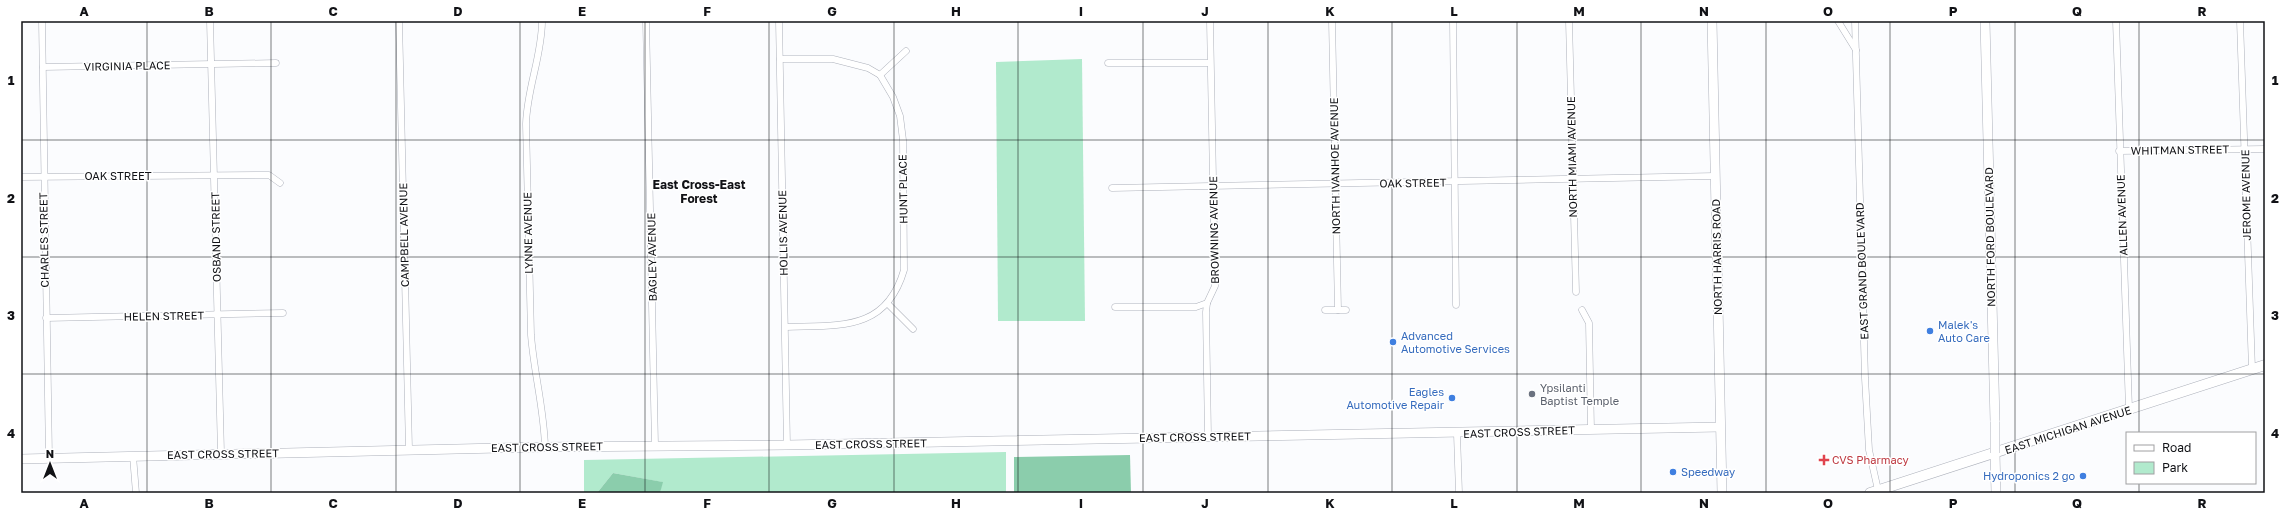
<svg xmlns="http://www.w3.org/2000/svg" width="2286" height="514" font-family="'Golos Text',sans-serif">
	<style>
		.green { fill: #b1eacd }
		.forest { fill: #8bcdac }
		.lines { fill: none; stroke-linecap: round; stroke-linejoin: round }
		.street-casing { stroke: #adb1bb; stroke-width: 7 }
		.secondary-casing { stroke: #adb1bb; stroke-width: 10 }
		.primary-casing { stroke: #adb1bb; stroke-width: 11 }
		.street { stroke: #fff; stroke-width: 6 }
		.secondary { stroke: #fff; stroke-width: 9 }
		.primary { stroke: #fff; stroke-width: 10 }
		.secondary-bridge-casing { stroke: #adb1bb; stroke-width: 10; stroke-linecap: butt }
		.secondary-bridge { stroke: #fff; stroke-width: 9 }
		.grid { fill: none; stroke: #111216; stroke-width: 1; stroke-opacity: 0.55 }
		.shop-dot { fill: #3f7fe0; stroke: #fff; stroke-width: 1.5 }
		.worship-dot { fill: #6b7280; stroke: #fff; stroke-width: 1.5 }
		.health-dot { fill: #e0444e; stroke: #fff; stroke-width: 1.5 }
		.labels { text-anchor: middle; stroke-width: 3; stroke-linejoin: round; paint-order: stroke }
		.street-label { font-size: 11px; fill: #111216; stroke: #fff }
		.shop-label { font-size: 11px; fill: #366cbe; stroke: #fff; text-anchor: start }
		.worship-label { font-size: 11px; fill: #5b616d; stroke: #fff; text-anchor: start }
		.health-label { font-size: 11px; fill: #be3a42; stroke: #fff; text-anchor: start }
		.neighbourhood-label { font-size: 12px; font-weight: bold; fill: #111216; stroke: #fff }
		.neatline { fill: none; stroke: #111216; stroke-width: 1.5 }
		.grid-label { font-size: 13px; text-anchor: middle; font-weight: bold; fill: #111216 }
	</style>
	<rect width="100%" height="100%" fill="#fbfcfe"/>
	<g class="green">
		<polygon points="1082,59 1085,321 998,321 996,62"/>
		<polygon points="1006,452 1006,493 660,493 662,482 613,473 597,493 584,493 584,460"/>
	</g>
	<g class="forest">
		<polygon points="1130,455 1131,493 1014,493 1014,457"/>
		<polygon points="613,473 663,482 660,493 597,493"/>
	</g>
	<g class="lines">
		<g class="street-casing">
			<g id="street">
				<polyline points="42,21 49,458"/>
				<polyline points="210,21 221,453"/>
				<polyline points="399,21 409,449"/>
				<path d="M542 21C542 56 527 88 526 124L531 335C534 373 544 409 545 447"/>
				<polyline points="646,21 655,445"/>
				<polyline points="779,21 787,445"/>
				<polyline points="1453,21 1456,305"/>
				<polyline points="1569,21 1576,292"/>
				<polyline points="1838,21 1856,50"/>
				<polyline points="1855,21 1865,378 1869,450 1878,490"/>
				<polyline points="2116,21 2129,409"/>
				<polyline points="2240,21 2252,369"/>
				<path d="M780 59H833L868 68 880 75 893 97 900 116 903 140 904 270C886 332 839 325 786 327"/>
				<polyline points="1108,63 1210,63"/>
				<polyline points="43,67 276,63"/>
				<polyline points="880,75 906,51"/>
				<polyline points="2119,151 2265,149"/>
				<polyline points="21,177 269,175 280,183"/>
				<polyline points="1112,188 1715,176"/>
				<polyline points="888,304 913,329"/>
				<polyline points="1115,307 1196,307 1207,303"/>
				<polyline points="1325,310 1338,310 1332,21"/>
				<polyline points="1338,310 1346,310"/>
				<polyline points="1582,310 1589,323 1591,430"/>
				<polyline points="46,318 283,313"/>
				<polyline points="1457,434 1459,493"/>
				<polyline points="1208,437 1206,312 1207,303 1215,286 1210,21"/>
				<polyline points="133,456 136,493"/>
			</g>
		</g>
		<g class="secondary-casing">
			<g id="secondary">
				<polyline points="1712,21 1722,493"/>
				<polyline points="1985,21 1995,422"/>
				<polyline points="1995,453 1996,493"/>
				<polyline points="21,459 545,447 787,445 1720,427"/>
			</g>
		</g>
		<g class="primary-casing">
			<polyline id="primary" points="1870,493 2265,365"/>
		</g>
		<use href="#street" class="street"/>
		<use href="#secondary" class="secondary"/>
		<use href="#primary" class="primary"/>
		<g class="secondary-bridge-casing">
			<polyline id="secondary-bridge" points="1995,422 1995,453"/>
		</g>
		<use href="#secondary-bridge" class="secondary-bridge"/>
	</g>
	<path class="grid" d="M147 21V493M271 21V493M396 21V493M520 21V493M645 21V493M769 21V493M894 21V493M1018 21V493M1143 21V493M1268 21V493M1392 21V493M1517 21V493M1641 21V493M1766 21V493M1890 21V493M2015 21V493M2139 21V433M21 140H2265M21 257H2265M21 374H2265M2139 483V493"/>
	<g class="shop-dot">
		<circle cx="1930" cy="331" r="4"/>
		<circle cx="1393" cy="342" r="4"/>
		<circle cx="1452" cy="398" r="4"/>
		<circle cx="1673" cy="472" r="4"/>
		<circle cx="2083" cy="476" r="4"/>
	</g>
	<circle class="worship-dot" cx="1532" cy="394" r="4"/>
	<path class="health-dot" d="M1822 454h4v4h4v4h-4v4h-4v-4h-4v-4h4z"/>
	<g class="labels">
		<g class="street-label">
			<text transform="translate(127 66) rotate(-1)" y="4">VIRGINIA PLACE</text>
			<text transform="translate(2180 150) rotate(-1)" y="4">WHITMAN STREET</text>
			<text transform="translate(1572 157) rotate(-91)" y="4">NORTH MIAMI AVENUE</text>
			<text transform="translate(1335 166) rotate(-91)" y="4">NORTH IVANHOE AVENUE</text>
			<text x="118" y="180">OAK STREET</text>
			<text transform="translate(1413 183) rotate(-1)" y="4">OAK STREET</text>
			<text transform="translate(903 189) rotate(-91)" y="4">HUNT PLACE</text>
			<text transform="translate(2246 195) rotate(-91)" y="4">JEROME AVENUE</text>
			<text transform="translate(2122 215) rotate(-92)" y="4">ALLEN AVENUE</text>
			<text transform="translate(1214 230) rotate(-91)" y="4">BROWNING AVENUE</text>
			<text transform="translate(528 233) rotate(-91)" y="4">LYNNE AVENUE</text>
			<text transform="translate(783 233) rotate(-91)" y="4">HOLLIS AVENUE</text>
			<text transform="translate(404 235) rotate(-91)" y="4">CAMPBELL AVENUE</text>
			<text transform="translate(216 237) rotate(-91)" y="4">OSBAND STREET</text>
			<text transform="translate(1990 237) rotate(-91)" y="4">NORTH FORD BOULEVARD</text>
			<text transform="translate(44 240) rotate(-91)" y="4">CHARLES STREET</text>
			<text transform="translate(652 257) rotate(-91)" y="4">BAGLEY AVENUE</text>
			<text transform="translate(1717 257) rotate(-91)" y="4">NORTH HARRIS ROAD</text>
			<text transform="translate(1862 271) rotate(-92)" y="4">EAST GRAND BOULEVARD</text>
			<text transform="translate(164 316) rotate(-1)" y="4">HELEN STREET</text>
			<text transform="translate(2068 430) rotate(-18)" y="4">EAST MICHIGAN AVENUE</text>
			<text transform="translate(1519 432) rotate(-2)" y="4">EAST CROSS STREET</text>
			<text transform="translate(1195 437) rotate(-1)" y="4">EAST CROSS STREET</text>
			<text transform="translate(871 444) rotate(-1)" y="4">EAST CROSS STREET</text>
			<text transform="translate(547 447) rotate(-1)" y="4">EAST CROSS STREET</text>
			<text transform="translate(223 454) rotate(-1)" y="4">EAST CROSS STREET</text>
		</g>
		<g class="shop-label">
			<text x="1938" y="329">Malek's<tspan x="1938" dy="13">Auto Care</tspan></text>
			<text x="1401" y="340">Advanced<tspan x="1401" dy="13">Automotive Services</tspan></text>
			<text x="1444" y="396" text-anchor="end">Eagles<tspan x="1444" dy="13">Automotive Repair</tspan></text>
			<text x="1681" y="476">Speedway</text>
			<text x="2075" y="480" text-anchor="end">Hydroponics 2 go</text>
		</g>
		<g class="worship-label">
			<text x="1540" y="392">Ypsilanti<tspan x="1540" dy="13">Baptist Temple</tspan></text>
		</g>
		<g class="health-label">
			<text x="1832" y="464">CVS Pharmacy</text>
		</g>
		<g class="neighbourhood-label">
			<text x="699" y="189">East Cross-East<tspan x="699" dy="14">Forest</tspan></text>
		</g>
	</g>
	<rect width="2286" height="514" fill="none" stroke="#ffffff" stroke-width="44"/>
	<rect x="2126" y="432" width="130" height="52" fill="#ffffff" stroke="#a0a0a2"/>
	<rect x="2134" y="445" width="20" height="6" fill="#ffffff" stroke="#a0a0a2"/>
	<text x="2162" y="452" font-size="12" fill="#111216">Road</text>
	<rect x="2134" y="462" width="20" height="12" fill="#b1eacd" stroke="#a0a0a2"/>
	<text x="2162" y="472" font-size="12" fill="#111216">Park</text>
	<g transform="translate(50 464)" stroke="#ffffff" stroke-width="3" paint-order="stroke">
	<path d="M0-3L7 15L0 10L-7 15Z" fill="#111216"/>
	<text y="-6" font-size="11" font-weight="bold" text-anchor="middle" fill="#111216">N</text>
	</g>
	<rect x="22" y="22" width="2242" height="470" class="neatline"/>
	<g class="grid-label">
		<text x="84" y="16">A</text>
		<text x="209" y="16">B</text>
		<text x="333" y="16">C</text>
		<text x="458" y="16">D</text>
		<text x="582" y="16">E</text>
		<text x="707" y="16">F</text>
		<text x="832" y="16">G</text>
		<text x="956" y="16">H</text>
		<text x="1081" y="16">I</text>
		<text x="1205" y="16">J</text>
		<text x="1330" y="16">K</text>
		<text x="1454" y="16">L</text>
		<text x="1579" y="16">M</text>
		<text x="1704" y="16">N</text>
		<text x="1828" y="16">O</text>
		<text x="1953" y="16">P</text>
		<text x="2077" y="16">Q</text>
		<text x="2202" y="16">R</text>
		<text x="11" y="85">1</text>
		<text x="2275" y="85">1</text>
		<text x="11" y="203">2</text>
		<text x="2275" y="203">2</text>
		<text x="11" y="320">3</text>
		<text x="2275" y="320">3</text>
		<text x="11" y="438">4</text>
		<text x="2275" y="438">4</text>
		<text x="84" y="508">A</text>
		<text x="209" y="508">B</text>
		<text x="333" y="508">C</text>
		<text x="458" y="508">D</text>
		<text x="582" y="508">E</text>
		<text x="707" y="508">F</text>
		<text x="832" y="508">G</text>
		<text x="956" y="508">H</text>
		<text x="1081" y="508">I</text>
		<text x="1205" y="508">J</text>
		<text x="1330" y="508">K</text>
		<text x="1454" y="508">L</text>
		<text x="1579" y="508">M</text>
		<text x="1704" y="508">N</text>
		<text x="1828" y="508">O</text>
		<text x="1953" y="508">P</text>
		<text x="2077" y="508">Q</text>
		<text x="2202" y="508">R</text>
	</g>
</svg>
